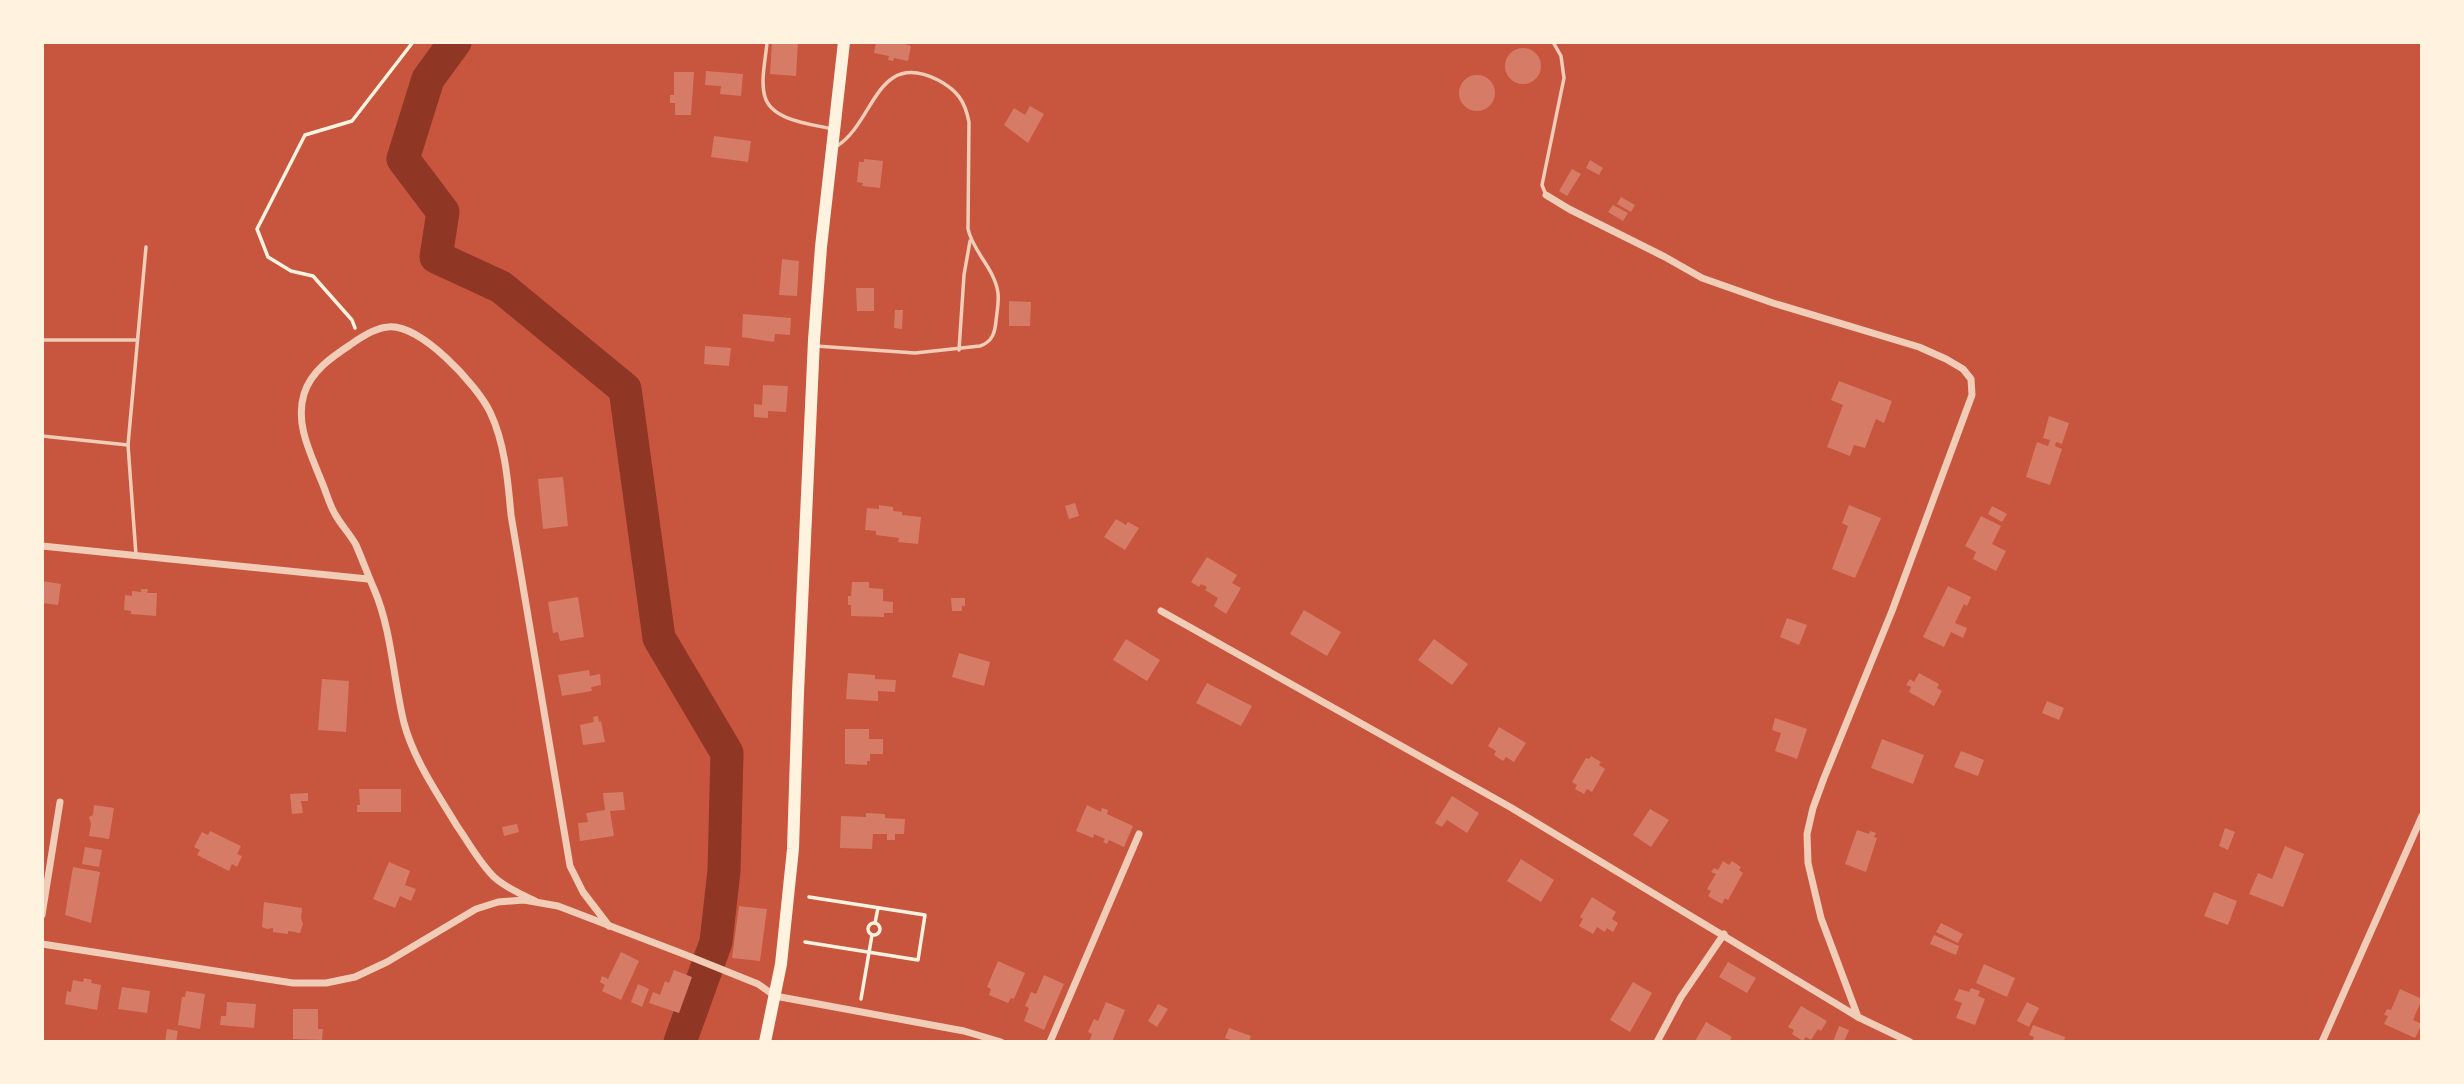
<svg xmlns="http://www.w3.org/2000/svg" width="2464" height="1084" font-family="Cabin,sans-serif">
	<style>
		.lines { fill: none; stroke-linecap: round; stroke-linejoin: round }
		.river { stroke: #8f3625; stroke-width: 33 }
		.building { fill: #d67c66 }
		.path { stroke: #fff3e0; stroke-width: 3.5 }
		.service { stroke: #f1ccb7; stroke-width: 3.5 }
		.minor { stroke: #f1ccb7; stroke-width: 7 }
		.trunk { stroke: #fff3e0; stroke-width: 12 }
	</style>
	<rect width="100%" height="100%" fill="#c8553d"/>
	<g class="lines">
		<polyline class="river" points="455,42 428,79 403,159 443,212 436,257 501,287 625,389 659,638 727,753 724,871 716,942 680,1042"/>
	</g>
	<g class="building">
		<polygon points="772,42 798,42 796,76 770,74"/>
		<polygon points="876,42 898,42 911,46 908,61 894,58 893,61 888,60 889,56 874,53"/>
		<circle cx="1523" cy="66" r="18"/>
		<polygon points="706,71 743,74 741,96 720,94 721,86 705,85"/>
		<polygon points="674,72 694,72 691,115 675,115 675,103 670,103 670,95 674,95"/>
		<circle cx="1477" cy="93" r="18"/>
		<polygon points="1030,106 1044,114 1028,143 1004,125 1014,108 1025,115"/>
		<polygon points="714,136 751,141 748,162 711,157"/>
		<polygon points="864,159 883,161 880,188 862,186 863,183 857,182 859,162 864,162"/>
		<polygon points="1590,160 1603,168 1599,175 1586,168"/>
		<polygon points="1572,169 1581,174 1567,196 1559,191"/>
		<polygon points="1621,197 1635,205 1631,212 1617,204"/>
		<polygon points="1613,205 1628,213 1623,221 1608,212"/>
		<polygon points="782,259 799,261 797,296 779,295"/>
		<polygon points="856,288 874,288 874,311 857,311"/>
		<polygon points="1009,301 1031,302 1030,326 1009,326"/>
		<polygon points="895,310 903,310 902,329 894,328"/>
		<polygon points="743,314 791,318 790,335 775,334 774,342 742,337"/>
		<polygon points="705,346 731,348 729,366 704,364"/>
		<polygon points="1839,381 1892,401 1884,423 1876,419 1865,448 1854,445 1850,456 1827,447 1843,405 1831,400"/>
		<polygon points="763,385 788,386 786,412 768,411 768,418 754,417 754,404 762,405"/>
		<polygon points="2049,416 2069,423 2062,444 2056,442 2055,446 2062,449 2050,485 2026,477 2037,442 2048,446 2050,440 2043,438"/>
		<polygon points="563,477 568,526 543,529 538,479"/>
		<polygon points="1075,503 1079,516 1069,519 1065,506"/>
		<polygon points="879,505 893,507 893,511 902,512 902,515 921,517 918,544 898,542 899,538 876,535 876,531 865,530 867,508 879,509"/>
		<polygon points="1849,505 1881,518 1855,578 1832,569 1848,526 1842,523"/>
		<polygon points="1992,506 2007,514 2002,522 1988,514"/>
		<polygon points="1981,516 2001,526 1992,544 2006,551 1996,571 1973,559 1976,552 1965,546"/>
		<polygon points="1116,519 1126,525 1128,522 1139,528 1125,550 1104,537"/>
		<polygon points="1207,557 1237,575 1232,583 1241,588 1226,614 1214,606 1218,598 1205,590 1207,587 1201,584 1199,587 1191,582"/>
		<polygon points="42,581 61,584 58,605 42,603"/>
		<polygon points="852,582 869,582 869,588 883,589 883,601 893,602 893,613 884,613 884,617 851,616 851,605 848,605 848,596 851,596"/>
		<polygon points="1948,586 1971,597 1967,606 1964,604 1955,623 1967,628 1963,638 1951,632 1944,647 1923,637"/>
		<polygon points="141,589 148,589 147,593 157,593 156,616 131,614 131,611 124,610 125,595 132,596 132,591 141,592"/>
		<polygon points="578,597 584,637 560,641 558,632 553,633 548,602"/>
		<polygon points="951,598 965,598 965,606 962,606 962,611 952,611"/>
		<polygon points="1304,610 1341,632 1327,656 1290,634"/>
		<polygon points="1787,618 1807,625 1799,645 1780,637"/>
		<polygon points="1126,639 1160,660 1147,681 1113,660"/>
		<polygon points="1434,639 1468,664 1452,685 1418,660"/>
		<polygon points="959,653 990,662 984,686 952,677"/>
		<polygon points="589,670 590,676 600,674 601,685 591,687 592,691 562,696 558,675"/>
		<polygon points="848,673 875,675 875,679 896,680 895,692 878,691 878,701 846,699"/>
		<polygon points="1919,673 1939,684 1937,688 1942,691 1934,706 1909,692 1911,687 1906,685 1910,679 1914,682"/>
		<polygon points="322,679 349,681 346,732 318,730"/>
		<polygon points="1207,683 1252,706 1241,726 1196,703"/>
		<polygon points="2047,701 2064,708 2059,720 2042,713"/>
		<polygon points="598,716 599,722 601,721 605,742 583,745 580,725 594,722 593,717"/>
		<polygon points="1775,718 1807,729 1797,759 1775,751 1781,733 1772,730"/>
		<polygon points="1499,727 1526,743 1514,762 1506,757 1503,761 1494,755 1496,751 1488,746"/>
		<polygon points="845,729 869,729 869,739 883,739 883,754 870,754 870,761 867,761 867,765 845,764"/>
		<polygon points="1882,739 1924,755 1913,784 1871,768"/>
		<polygon points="1961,751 1984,760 1978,776 1954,767"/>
		<polygon points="1591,756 1601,762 1599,765 1605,769 1592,792 1587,789 1584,794 1575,789 1577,785 1572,782 1586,758 1589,759"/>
		<polygon points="359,789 401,789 401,812 357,812 357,805 360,805"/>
		<polygon points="623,792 625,810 610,811 614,836 580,841 578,823 588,822 586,813 605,810 603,793"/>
		<polygon points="308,793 308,801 301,801 303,813 292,814 290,794"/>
		<polygon points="1452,796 1479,813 1467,833 1447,820 1442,827 1435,823"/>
		<polygon points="94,805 114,808 109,839 89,836 91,824 89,817 93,815"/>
		<polygon points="1087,805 1101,812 1102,808 1108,810 1107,814 1133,826 1124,847 1109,840 1107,844 1103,842 1105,839 1094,834 1093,838 1076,831"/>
		<polygon points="1650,809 1669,820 1651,847 1633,835"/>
		<polygon points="866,813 885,814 885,818 905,819 904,834 895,834 895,840 887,840 887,834 873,834 872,849 840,848 841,816 866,817"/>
		<polygon points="517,824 519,832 504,836 502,827"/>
		<polygon points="2225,828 2235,832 2228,850 2219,846"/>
		<polygon points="1857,830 1869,834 1870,831 1876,833 1874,837 1877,838 1866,872 1845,864"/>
		<polygon points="210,831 241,846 237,854 242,856 237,867 232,864 229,871 197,855 200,850 194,847 202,832 208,835"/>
		<polygon points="2285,846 2304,854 2283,907 2249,894 2258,873 2272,879"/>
		<polygon points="85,847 102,850 99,867 82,864"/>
		<polygon points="1521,859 1554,880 1541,902 1507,881"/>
		<polygon points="1723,861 1729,865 1732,861 1741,867 1739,870 1743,873 1728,900 1725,898 1722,904 1708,896 1711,891 1707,889 1716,874 1711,872 1714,868 1718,870"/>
		<polygon points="389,862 410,871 405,885 416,889 411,901 400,896 395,908 373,899"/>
		<polygon points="73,867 100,872 91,923 65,915"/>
		<polygon points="2214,892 2237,901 2228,925 2204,916"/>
		<polygon points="1592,897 1616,912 1612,919 1618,923 1613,932 1607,928 1605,932 1597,927 1593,934 1579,926 1583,919 1580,917"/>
		<polygon points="264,902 302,908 301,918 303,924 300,933 288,931 288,934 273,932 273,928 267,929 262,927"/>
		<polygon points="739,906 767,909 760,961 732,958"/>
		<polygon points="1941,923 1963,934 1958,943 1936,932"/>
		<polygon points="1934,935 1959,946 1956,955 1930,944"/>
		<polygon points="621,952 639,961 621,1000 602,991 605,985 600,982 602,976 608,979"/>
		<polygon points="998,961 1025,973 1014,999 1011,998 1008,1003 989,995 991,989 987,987"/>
		<polygon points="1728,962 1756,978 1747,993 1719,977"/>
		<polygon points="1984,964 2015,978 2007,997 1976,983"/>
		<polygon points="674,970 692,977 679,1013 649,1003 653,992 660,995 665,981 669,983"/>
		<polygon points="1044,975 1064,984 1044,1030 1024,1021 1029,1008 1025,1006 1031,992 1036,994"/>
		<polygon points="84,978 92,980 91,983 101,985 97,1010 65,1004 67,991 71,992 73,980 83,982"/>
		<polygon points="1633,982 1652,993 1630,1032 1610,1020"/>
		<polygon points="638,984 649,989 642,1007 631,1002"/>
		<polygon points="122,987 150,991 147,1013 118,1009"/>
		<polygon points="1971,988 1980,991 1978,996 1985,999 1975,1025 1956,1018 1962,1003 1954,1000 1959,989 1969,992"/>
		<polygon points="2400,989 2422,999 2413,1020 2422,1024 2415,1038 2384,1024 2388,1016 2384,1015 2387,1009 2391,1010"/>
		<polygon points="186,991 205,994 200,1029 178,1025 182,997 185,997"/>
		<polygon points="227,1002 256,1004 254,1028 220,1025 221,1016 226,1016"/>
		<polygon points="1106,1002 1125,1010 1112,1042 1089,1042 1092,1034 1088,1032 1094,1019 1098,1021"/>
		<polygon points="2027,1002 2039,1008 2029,1027 2017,1021"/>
		<polygon points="1158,1004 1168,1009 1157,1027 1148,1021"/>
		<polygon points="1801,1006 1827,1021 1821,1031 1818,1029 1811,1040 1806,1037 1803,1041 1792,1034 1794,1030 1788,1027"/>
		<polygon points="293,1009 318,1009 318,1029 323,1029 322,1040 293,1039"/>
		<polygon points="1706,1022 1732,1037 1729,1042 1695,1041"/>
		<polygon points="2033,1025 2065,1037 2064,1042 2032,1042 2034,1037 2029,1035"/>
		<polygon points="1839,1026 1849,1030 1844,1042 1833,1042"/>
		<polygon points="1229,1028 1251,1036 1249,1042 1237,1042 1225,1038"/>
		<polygon points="167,1029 178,1031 176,1042 165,1042"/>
	</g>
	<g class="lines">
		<g class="path">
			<polyline points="355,328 352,320 313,276 291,271 268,257 257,229 305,135 352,121 413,42"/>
			<circle cx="874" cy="929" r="6"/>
			<polyline points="875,923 878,908"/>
			<polyline points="805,942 918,960 925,915 809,897"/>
			<polyline points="861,999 872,935"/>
		</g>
		<g class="service">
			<path d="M767 42C766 58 760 81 765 97 772 121 812 124 832 129"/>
			<polyline points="1546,195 1542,185 1564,78 1561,56 1553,42"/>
			<polyline points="42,340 136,340"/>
			<path d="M816 346 915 353 980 346C992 342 995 333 996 321 997 312 999 302 998 293 995 269 973 252 968 229L969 122C965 101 957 90 938 80 876 49 875 122 837 146"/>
			<polyline points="959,350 964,275 970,241"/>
			<polyline points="42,436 128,445 146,247"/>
			<polyline points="128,445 136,555"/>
		</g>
		<g class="minor">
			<polyline points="1546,195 1569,209 1665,257 1702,278 1773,303 1919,347 1946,359 1963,369 1971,379 1972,395 1892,611 1824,778 1813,808 1807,834 1808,863 1821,918 1858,1017 1910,1042"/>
			<polyline points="42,546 368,579"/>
			<polyline points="1161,611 1510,807 1858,1017"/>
			<path d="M535 901C521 894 506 888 494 877 479 862 469 843 457 826 437 793 414 760 404 723 393 678 392 631 374 589 368 575 362 559 356 545 350 534 341 525 335 514 329 504 326 491 321 480 310 452 295 424 304 394 311 371 332 357 350 345 361 337 375 328 388 327 420 323 477 385 490 412 505 443 508 482 511 515L570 866 583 892 609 926"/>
			<polyline points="42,915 60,802"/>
			<polyline points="42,944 293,983 326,983 355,977 387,962 476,909 498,902 524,900 558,906 686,955 758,984 775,996 964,1031 1001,1042"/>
			<polyline points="1050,1042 1139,834"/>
			<polyline points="1657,1042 1681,997 1724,934"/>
			<polyline points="2322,1042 2422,816"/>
		</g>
		<polyline class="trunk" points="765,1042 781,964 793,849 798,693 814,340 821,247 844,42"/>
	</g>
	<rect width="2464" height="1084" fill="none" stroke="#fff3e0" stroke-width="88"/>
</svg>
